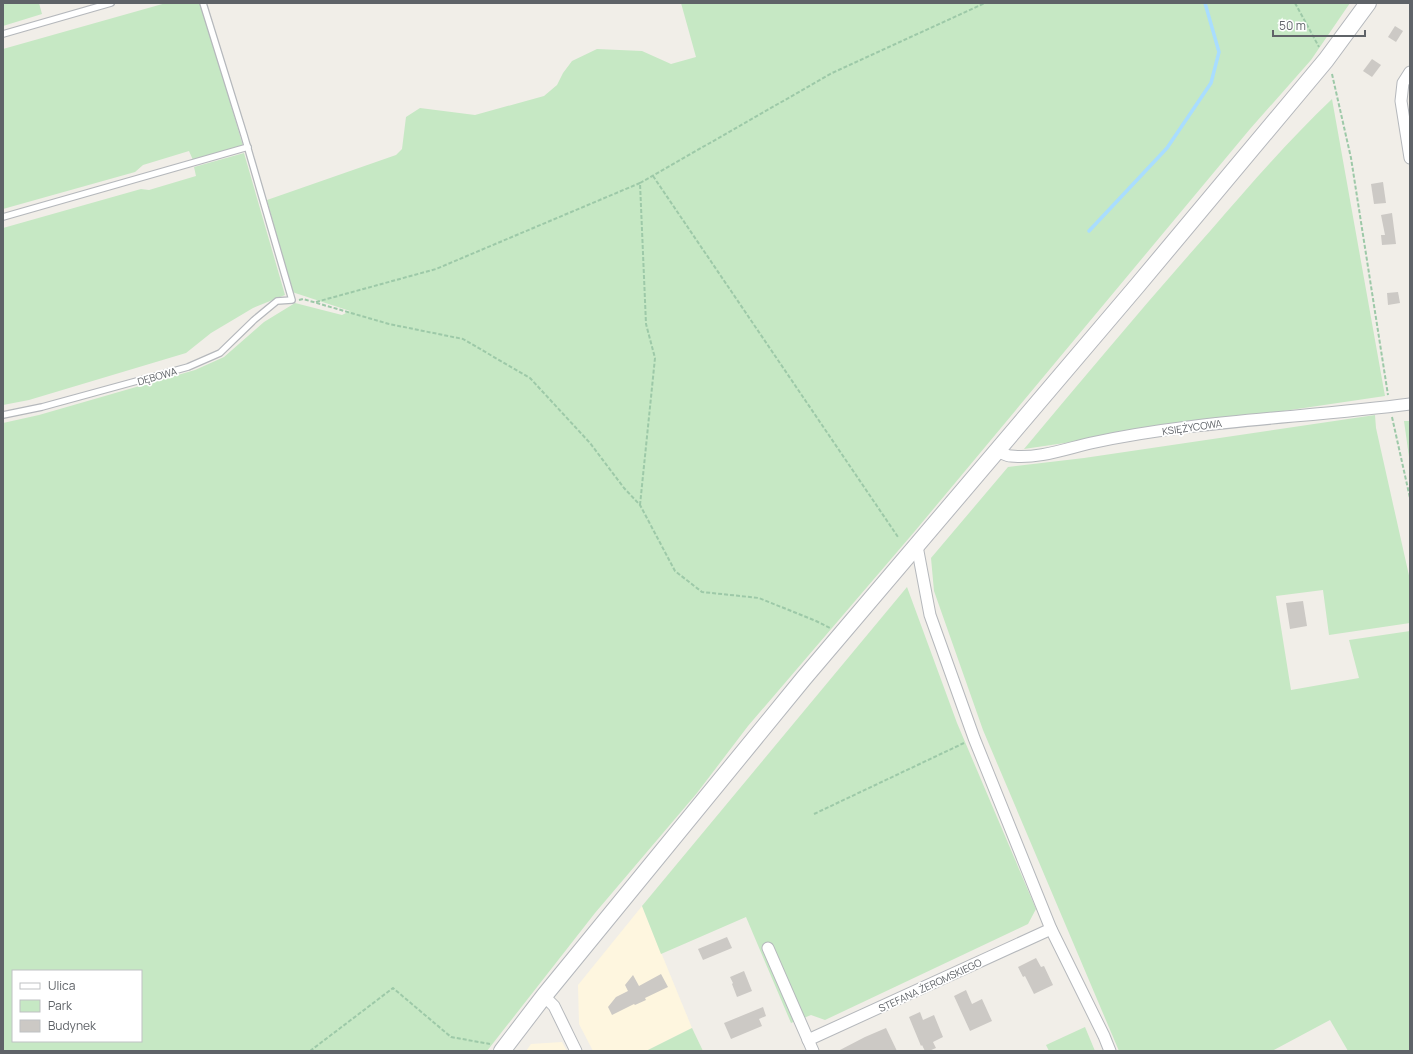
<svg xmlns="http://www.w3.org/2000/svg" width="1413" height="1054" font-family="Manrope,sans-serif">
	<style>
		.commercial { fill: #fef6df }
		.green { fill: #c6e8c4; fill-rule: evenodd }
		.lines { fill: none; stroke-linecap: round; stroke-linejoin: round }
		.stream { stroke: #a9ddff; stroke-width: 3.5 }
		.building { fill: #ccc9c5 }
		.lane-casing { stroke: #b5b8bc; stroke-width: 8 }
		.street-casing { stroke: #b5b8bc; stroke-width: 13 }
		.secondary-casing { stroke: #b4b7bc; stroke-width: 18 }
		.path { stroke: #9dc9a8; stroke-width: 2; stroke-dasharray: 4 2; stroke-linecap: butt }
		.lane { stroke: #fff; stroke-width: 5.5 }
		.street { stroke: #fff; stroke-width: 11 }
		.secondary { stroke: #fff; stroke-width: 16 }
		.labels { text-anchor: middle; stroke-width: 3.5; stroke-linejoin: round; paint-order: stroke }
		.street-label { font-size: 10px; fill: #5f6368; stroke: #fff }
	</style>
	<rect width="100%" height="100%" fill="#f1eee8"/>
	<g class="commercial">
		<polygon points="642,906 692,1028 646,1051 593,1051 579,1024 578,985"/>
		<polygon points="562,1042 567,1051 526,1051 531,1044"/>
	</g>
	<g class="green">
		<polygon points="3,3 39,3 42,14 3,26"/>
		<polygon points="166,3 201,3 243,146 193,160 189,151 143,165 135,172 3,209 3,49"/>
		<path d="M681 3H1350L1311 60 1250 129 915 531 748 726 697 793 595 913 487 1051H3V423L39 415 195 370 224 357 264 322 295 303 342 315 350 311 292 292 267 200 396 155 402 149 406 117 420 108 475 115 544 96 557 85 563 73 572 61 597 49 642 51 671 64 696 57ZM13 971H141V1041H13Z"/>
		<path d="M1332 99 1385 396 1024 449C1086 375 1147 302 1211 230 1250 185 1289 140 1332 99Z"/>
		<polygon points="244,153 285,295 253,308 211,333 186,353 29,400 3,405 3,228 141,189 149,190 196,176 194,167"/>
		<polygon points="1375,415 1376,428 1410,580 1410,623 1329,635 1323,590 1276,596 1291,690 1359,678 1349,640 1410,631 1410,1051 1348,1051 1330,1020 1272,1051 1119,1051 983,730 934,591 931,558 1008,467 1084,458"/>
		<polygon points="1404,421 1410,421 1410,464"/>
		<polygon points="907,587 957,723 1036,909 1028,924 825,1020 811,1015 791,1023 746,917 661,954 642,906"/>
		<polygon points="1085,1027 1095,1051 1049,1051 1046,1045"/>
		<polygon points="692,1028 703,1051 646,1051"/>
	</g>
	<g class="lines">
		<polyline class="stream" points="1089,231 1167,148 1211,83 1219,52 1205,3"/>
	</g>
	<g class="building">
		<polygon points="1395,26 1403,31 1396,42 1388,37"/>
		<polygon points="1372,59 1381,65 1372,77 1363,71"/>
		<polygon points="1383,182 1386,203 1374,204 1371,184"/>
		<polygon points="1392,213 1396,244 1382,245 1381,235 1385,235 1381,215"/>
		<polygon points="1398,292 1400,303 1388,305 1387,293"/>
		<polygon points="1303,601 1307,626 1290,629 1286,603"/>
		<polygon points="727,937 732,948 703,960 698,949"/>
		<polygon points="1036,958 1041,967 1044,966 1053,985 1034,994 1025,976 1023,977 1018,967"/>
		<polygon points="744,971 752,991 737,997 732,984 733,983 730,977"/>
		<polygon points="661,974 668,987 645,998 646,1000 635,1005 634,1004 612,1015 608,1007 616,997 628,991 625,985 633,975 639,986"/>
		<polygon points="966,990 972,1004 982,999 992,1021 970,1031 954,996"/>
		<polygon points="763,1007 766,1016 759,1019 762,1026 731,1039 724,1023"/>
		<polygon points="920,1012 923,1020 934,1015 943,1037 933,1042 936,1048 929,1051 925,1051 922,1045 921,1046 909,1017"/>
		<polygon points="886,1028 897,1051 838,1051 865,1037"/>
	</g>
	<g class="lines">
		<g class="lane-casing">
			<g id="lane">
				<polyline points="3,34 111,3"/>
				<polyline points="3,217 248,147"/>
				<polyline points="3,415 42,407 188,367 220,353 254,320 277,301 292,300 244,135 203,3"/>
			</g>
		</g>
		<g class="street-casing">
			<g id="street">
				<polyline points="1410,72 1403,83 1401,101 1410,158"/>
				<path d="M997 451C1002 453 1006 456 1011 456 1038 459 1065 449 1091 443 1196 420 1304 418 1410 404"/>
				<polyline points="917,546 930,615 974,738 1051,929 1104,1036 1110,1051"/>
				<polyline points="768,948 813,1051"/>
				<polyline points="544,996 554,1006 576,1051"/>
				<polyline points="808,1040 1051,929"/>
			</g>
		</g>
		<g class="secondary-casing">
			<polyline id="secondary" points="502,1051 544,996 804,678 1137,286 1326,60 1368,3"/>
		</g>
		<g class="path">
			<polyline points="1295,3 1319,47"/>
			<polyline points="1332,74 1351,158 1388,395"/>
			<polyline points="653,176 898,537"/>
			<polyline points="299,300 303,299 389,324 463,339 530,378 590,443 624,488 640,505 675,571 702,592 759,598 816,621 830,628"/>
			<polyline points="316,302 436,269 640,183"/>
			<polyline points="1392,417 1410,498"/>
			<polyline points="640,505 655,358 646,324 640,183 832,73 985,3"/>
			<polyline points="814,814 964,743"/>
			<polyline points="310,1051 393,988 451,1037 490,1044"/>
		</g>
		<use href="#lane" class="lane"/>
		<use href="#street" class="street"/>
		<use href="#secondary" class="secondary"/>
	</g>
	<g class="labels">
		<g class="street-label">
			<text transform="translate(157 376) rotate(-16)" y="4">DĘBOWA</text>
			<text transform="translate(1192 427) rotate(-8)" y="4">KSIĘŻYCOWA</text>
			<text transform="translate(930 985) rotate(-25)" y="4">STEFANA ŻEROMSKIEGO</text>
		</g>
	</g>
	<rect width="1413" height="1054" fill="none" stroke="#5f6368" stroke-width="8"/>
	<rect x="12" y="970" width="130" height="72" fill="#ffffff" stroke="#bfc1c3"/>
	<rect x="20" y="983" width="20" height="6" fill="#ffffff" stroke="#bfc1c3"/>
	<text x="48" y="990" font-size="12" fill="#5f6368">Ulica</text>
	<rect x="20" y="1000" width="20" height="12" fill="#c6e8c4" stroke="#bfc1c3"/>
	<text x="48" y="1010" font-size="12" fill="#5f6368">Park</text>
	<rect x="20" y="1020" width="20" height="12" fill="#ccc9c5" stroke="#bfc1c3"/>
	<text x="48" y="1030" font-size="12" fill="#5f6368">Budynek</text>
	<path d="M1273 30v6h92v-6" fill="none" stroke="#5f6368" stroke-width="2"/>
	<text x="1279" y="30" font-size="12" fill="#5f6368" stroke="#ffffff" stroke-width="3" paint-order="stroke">50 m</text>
</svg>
